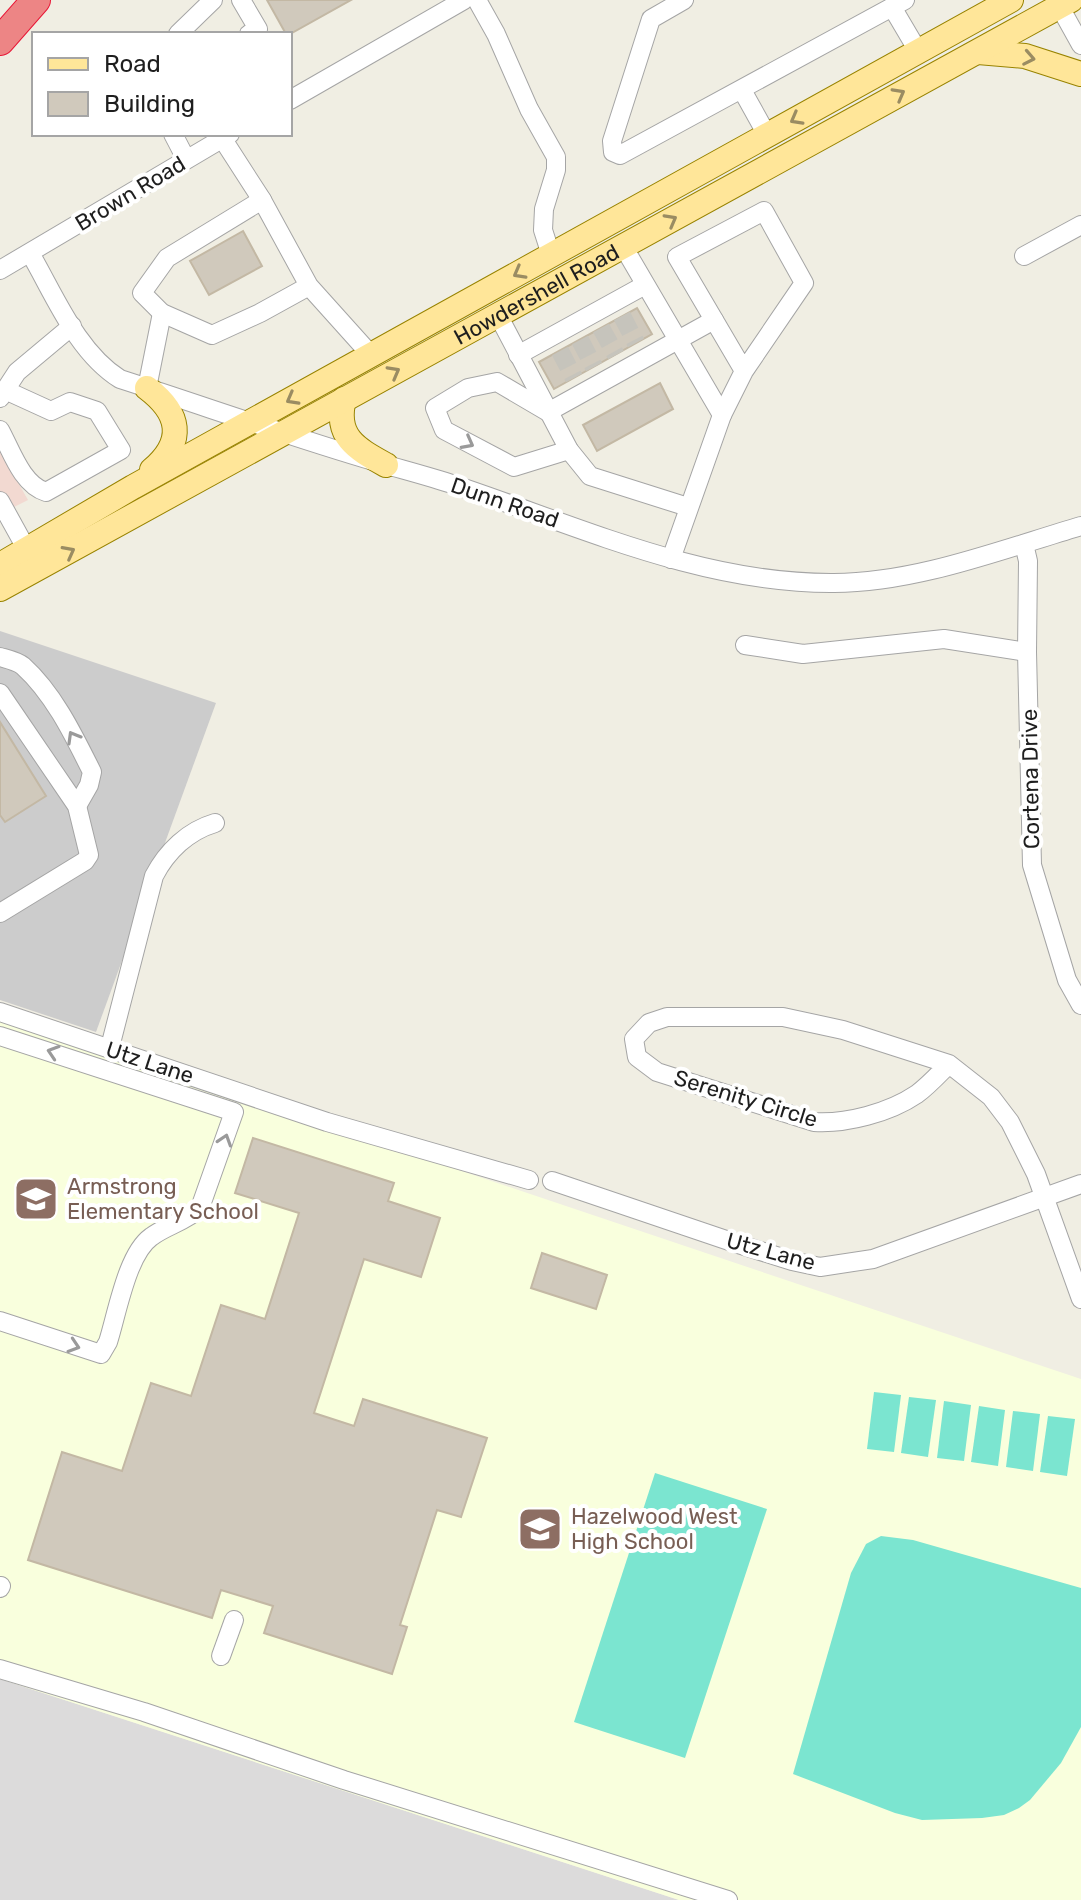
<svg xmlns="http://www.w3.org/2000/svg" width="1081" height="1900" font-family="Rubik,sans-serif">
	<style>
		.residential { fill: #dcdbdb }
		.commercial { fill: #f2d9d1 }
		.education { fill: #f9ffdd }
		.religious { fill: #ccc }
		.pitch { fill: #7be5d0 }
		.building { fill: #d0c9bc; stroke: #c3b8a4; stroke-width: 2 }
		.lines { fill: none; stroke-linecap: round; stroke-linejoin: round }
		.minor-tunnel { stroke: #c6c4bc; stroke-width: 18; stroke-dasharray: 18 9; stroke-linecap: butt }
		.minor-casing { stroke: #a5a5a5; stroke-width: 20 }
		.major-casing { stroke: #988300; stroke-width: 26 }
		.highway-casing { stroke: #e81636; stroke-width: 30 }
		.minor { stroke: #fff; stroke-width: 18 }
		.major { stroke: #ffe699; stroke-width: 24 }
		.highway { stroke: #ed8585; stroke-width: 28 }
		.oneway { stroke: #9a8c62 }
		.oneway2 { stroke: #9a9a9a }
		.labels { text-anchor: middle; stroke-width: 8; stroke-linejoin: round; paint-order: stroke }
		.street-label { font-size: 22px; fill: #1e1e1e; stroke: #fff }
		.education-label { font-size: 22px; fill: #785e54; stroke: #fff; text-anchor: start }
	</style>
	<rect width="100%" height="100%" fill="#f0eee3"/>
	<polygon class="residential" points="0,1679 679,1900 0,1900"/>
	<polygon class="commercial" points="0,451 28,500 0,514"/>
	<polygon class="education" points="0,1019 119,1056 1081,1379 1081,1900 679,1900 0,1679"/>
	<polygon class="religious" points="0,631 216,703 96,1032 0,1000"/>
	<g class="pitch">
		<polygon points="874,1392 901,1395 894,1452 867,1449"/>
		<polygon points="909,1397 936,1400 928,1457 901,1453"/>
		<polygon points="944,1401 971,1405 964,1461 937,1458"/>
		<polygon points="979,1406 1005,1410 998,1466 971,1462"/>
		<polygon points="1013,1411 1040,1414 1033,1471 1006,1467"/>
		<polygon points="1048,1416 1075,1419 1067,1476 1040,1472"/>
		<polygon points="655,1473 767,1509 685,1758 574,1722"/>
		<polygon points="881,1536 913,1540 1081,1588 1081,1727 1061,1763 1030,1800 1019,1808 1004,1815 982,1818 922,1820 895,1813 793,1774 851,1573 866,1544"/>
	</g>
	<g class="building">
		<polygon points="267,0 351,0 290,34 286,34"/>
		<polygon points="243,231 262,266 209,295 190,261"/>
		<polygon points="637,308 652,334 554,389 539,362"/>
		<polygon points="660,383 673,409 597,451 583,425"/>
		<polygon points="0,722 46,796 5,822 0,815"/>
		<polygon points="253,1138 394,1183 388,1201 440,1218 421,1277 364,1259 314,1413 354,1426 363,1399 487,1438 461,1517 437,1510 400,1625 407,1627 392,1674 264,1633 273,1606 221,1590 212,1618 28,1560 62,1452 122,1471 151,1383 191,1396 221,1305 265,1319 299,1213 235,1193"/>
		<polygon points="542,1253 607,1275 596,1309 531,1288"/>
	</g>
	<g class="lines">
		<g class="minor-tunnel">
			<polyline points="622,316 636,343"/>
			<polyline points="601,328 616,355"/>
			<polyline points="580,340 594,367"/>
			<polyline points="560,351 574,378"/>
		</g>
		<g class="minor-casing">
			<g id="minor">
				<polyline points="241,0 258,29 249,34"/>
				<polyline points="477,0 496,34 529,109 556,157 556,170 544,209 543,230 551,255"/>
				<polyline points="684,0 651,19 612,141 613,152 620,155 905,0"/>
				<polyline points="1056,0 1081,45"/>
				<polyline points="892,7 918,51"/>
				<polyline points="178,34 213,0"/>
				<polyline points="742,90 767,135"/>
				<polyline points="290,100 464,0"/>
				<polyline points="173,134 186,159"/>
				<polyline points="222,138 262,200"/>
				<polyline points="623,246 722,415 671,559"/>
				<path d="M30 253C55 296 77 352 120 379 204 406 288 436 373 461 400 469 428 476 455 485 578 526 702 584 834 583 916 583 1003 549 1081 526"/>
				<polyline points="1024,256 1081,225"/>
				<polyline points="0,270 230,134"/>
				<polyline points="309,286 262,200 167,258 142,293 162,313 212,335 260,313 309,286 371,355"/>
				<polyline points="498,315 569,450 590,476 688,507"/>
				<polyline points="518,355 645,285"/>
				<polyline points="147,388 162,313"/>
				<polyline points="0,398 17,372 72,326"/>
				<polyline points="722,415 744,371 677,257 764,211 804,283 744,371"/>
				<path d="M0 430C11 450 22 485 46 492L121 450 97 411 70 402 51 411 5 390"/>
				<polyline points="569,450 514,467 444,430 435,408 468,388 497,382 548,412 714,320"/>
				<polyline points="0,501 27,550"/>
				<polyline points="1024,544 1028,561 1027,652 1032,865 1067,980 1081,1005"/>
				<polyline points="745,645 803,654 944,639 1027,652"/>
				<path d="M0 657C7 659 17 661 23 666 54 694 74 736 92 772L89 785 77 806"/>
				<polyline points="0,693 77,806 89,855 85,861 0,913"/>
				<polyline points="0,1012 327,1122 529,1180"/>
				<path d="M0 1036 234 1112 200 1208C185 1222 167 1225 151 1237 127 1254 117 1314 108 1342L101 1354 0 1321"/>
				<path d="M110 1047 154 876C167 851 188 831 215 823"/>
				<path d="M949 1064C939 1074 928 1086 917 1094 889 1113 846 1124 814 1122L657 1072 637 1057 634 1039 649 1023 667 1017H783L843 1030 949 1064 991 1097 1010 1122 1036 1174 1081 1299"/>
				<polyline points="552,1181 735,1243 792,1261 820,1267 873,1259 1081,1184"/>
				<polyline points="0,1588 1,1586"/>
				<polyline points="221,1656 234,1620"/>
				<polyline points="0,1669 144,1712 344,1780 728,1900"/>
			</g>
		</g>
		<g class="major-casing">
			<g id="major">
				<polyline points="978,52 1025,56 1081,74"/>
				<path d="M147 388C180 413 186 441 152 470"/>
				<path d="M344 399C334 437 357 449 386 465"/>
				<polyline points="0,565 133,487 1011,0"/>
				<path id="s1" d="M0 589 1071 0"/>
			</g>
		</g>
		<g class="highway-casing">
			<polyline id="highway" points="0,41 36,0"/>
		</g>
		<use href="#minor" class="minor"/>
		<use href="#major" class="major"/>
		<use href="#highway" class="highway"/>
	</g>
	<defs><path id="oneway-chevron" d="M-2-3.5L2.5 0L-2 3.5" fill="none" stroke-width="1.6" stroke-linecap="round" stroke-linejoin="round" transform="scale(2)"/></defs>
	<g class="oneway">
		<use href="#oneway-chevron" transform="translate(1029 58) rotate(11)"/>
		<use href="#oneway-chevron" transform="translate(899 94) rotate(-29)"/>
		<use href="#oneway-chevron" transform="translate(796 119) rotate(151)"/>
		<use href="#oneway-chevron" transform="translate(671 220) rotate(-29)"/>
		<use href="#oneway-chevron" transform="translate(519 273) rotate(151)"/>
		<use href="#oneway-chevron" transform="translate(394 372) rotate(-29)"/>
		<use href="#oneway-chevron" transform="translate(292 399) rotate(151)"/>
		<use href="#oneway-chevron" transform="translate(69 552) rotate(-28)"/>
	</g>
	<g class="oneway2">
		<use href="#oneway-chevron" transform="translate(468 443) rotate(28)"/>
		<use href="#oneway-chevron" transform="translate(73 737) rotate(-120)"/>
		<use href="#oneway-chevron" transform="translate(53 1052) rotate(-162)"/>
		<use href="#oneway-chevron" transform="translate(225 1140) rotate(-72)"/>
		<use href="#oneway-chevron" transform="translate(74 1346) rotate(18)"/>
	</g>
	<defs>
		<g id="school-square" transform="scale(2.3)"><rect x="-9" y="-9" width="18" height="18" rx="4" fill="#8d6e63" stroke="#fff"/><path d="M0-5L7-2L0 1L-7-2ZM-4 1L0 2.5L4 1V4Q0 6-4 4Z" fill="#fff"/></g>
	</defs>
	<g fill-rule="evenodd">
		<use href="#school-square" x="36" y="1199"/>
		<use href="#school-square" x="540" y="1529"/>
	</g>
	<g class="labels">
		<g class="street-label">
			<text transform="translate(130 193) rotate(-31)" y="8">Brown Road</text>
			<text dy="8" stroke="none"><textPath href="#s1" startOffset="612">Howdershell Road</textPath></text>
			<text transform="translate(505 502) rotate(19)" y="8">Dunn Road</text>
			<text transform="translate(1030 779) rotate(-91)" y="8">Cortena Drive</text>
			<text transform="translate(150 1062) rotate(18)" y="8">Utz Lane</text>
			<text transform="translate(746 1098) rotate(17)" y="8">Serenity Circle</text>
			<text transform="translate(771 1251) rotate(15)" y="8">Utz Lane</text>
		</g>
		<g class="education-label">
			<text x="67" y="1194">Armstrong<tspan x="67" dy="25">Elementary School</tspan></text>
			<text x="571" y="1524">Hazelwood West<tspan x="571" dy="25">High School</tspan></text>
		</g>
	</g>
	<rect x="32" y="32" width="260" height="104" fill="#ffffff" stroke="#a5a5a5" stroke-width="2"/>
	<rect x="48" y="58" width="40" height="12" fill="#ffe699" stroke="#a5a5a5" stroke-width="2"/>
	<text x="104" y="72" font-size="24" fill="#1e1e1e">Road</text>
	<rect x="48" y="92" width="40" height="24" fill="#d0c9bc" stroke="#a5a5a5" stroke-width="2"/>
	<text x="104" y="112" font-size="24" fill="#1e1e1e">Building</text>
</svg>
